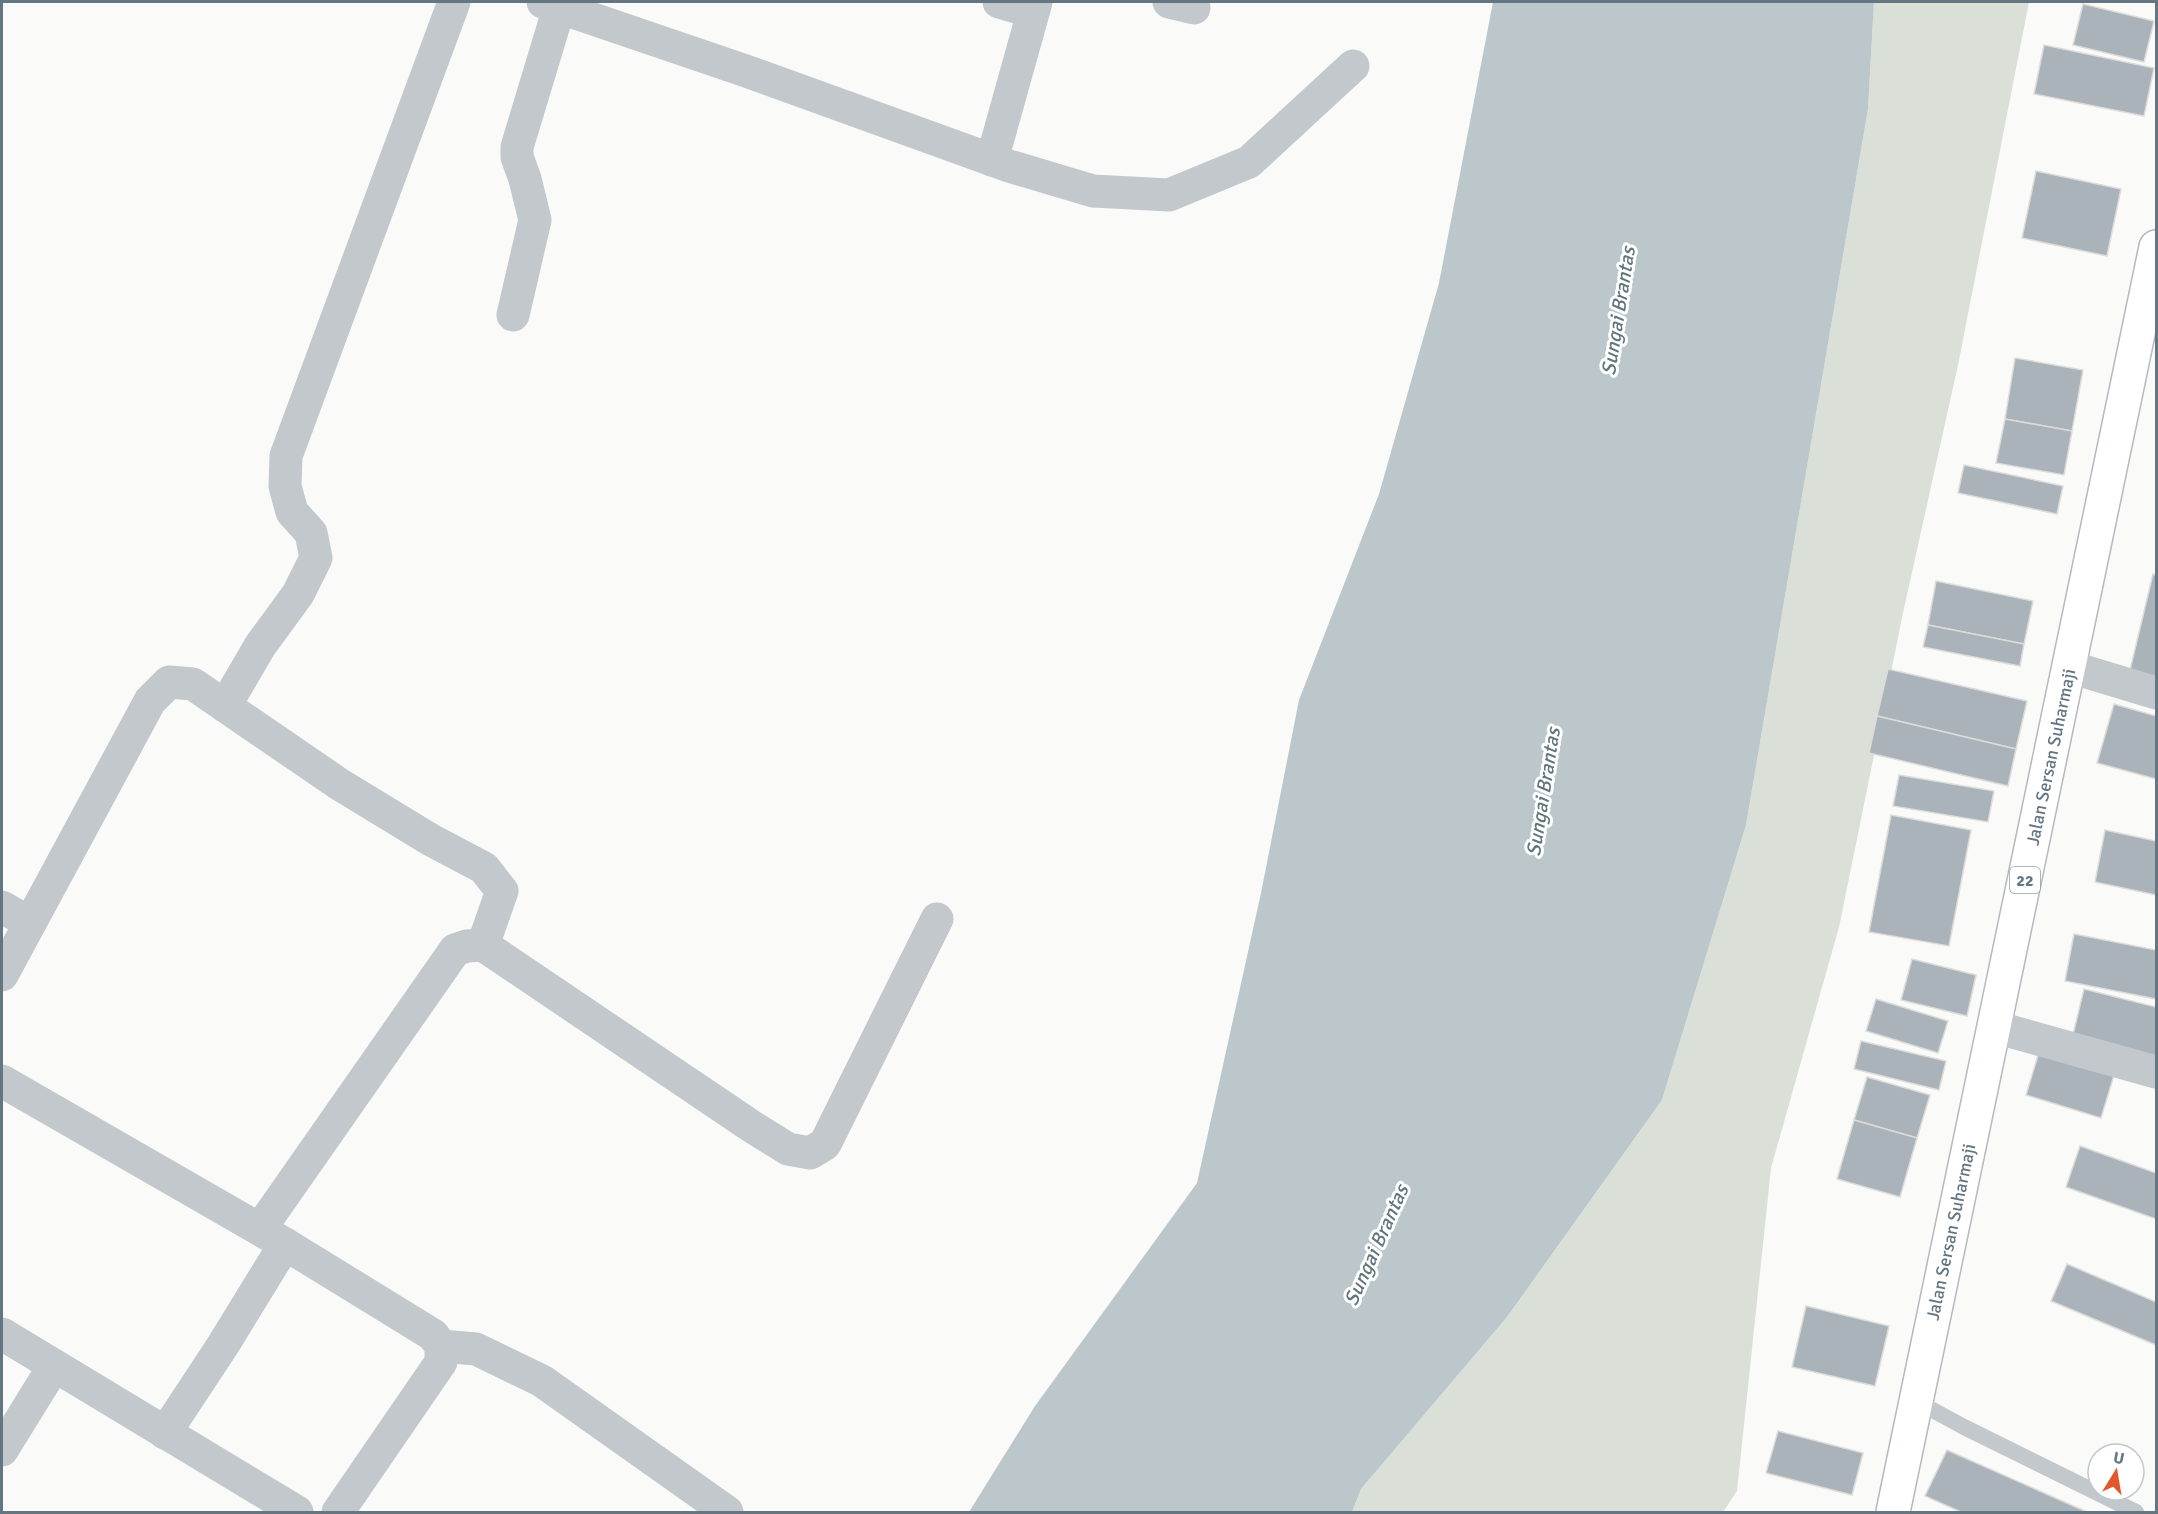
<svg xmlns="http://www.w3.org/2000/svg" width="2158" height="1514" font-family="Signika,sans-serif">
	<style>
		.green { fill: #dadfd7 }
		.water { fill: #bbc7cb }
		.building { fill: #aab3b9; stroke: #dcdcda; stroke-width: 1.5 }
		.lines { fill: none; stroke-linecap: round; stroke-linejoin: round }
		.trunk-casing { stroke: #b4b9bd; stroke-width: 36 }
		.service { stroke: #c3c8cc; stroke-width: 16 }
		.minor { stroke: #c3c8cc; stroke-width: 33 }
		.trunk { stroke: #fff; stroke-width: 33 }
		.labels { text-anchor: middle; stroke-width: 6; stroke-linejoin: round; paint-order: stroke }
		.shield { fill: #fff; stroke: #939fa8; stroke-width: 1.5 }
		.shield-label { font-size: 16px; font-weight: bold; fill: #657683 }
		.street-label { font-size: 18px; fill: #657683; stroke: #fff }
		.water-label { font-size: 20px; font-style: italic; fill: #60757c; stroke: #fff }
	</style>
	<rect width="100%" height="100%" fill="#fafaf8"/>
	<polygon class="green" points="1874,2 2029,2 1958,365 1903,613 1839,927 1771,1168 1737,1491 1723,1512 1352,1512 1361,1489 1507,1317 1662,1100 1746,825 1868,109"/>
	<polygon class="water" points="1493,2 1874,2 1868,109 1746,825 1662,1100 1507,1317 1361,1489 1352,1512 969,1512 1035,1406 1197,1183 1261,893 1299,700 1379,494 1439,283"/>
	<g class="building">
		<polygon points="2083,4 2154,21 2144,62 2073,45"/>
		<polygon points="2044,45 2154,68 2144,116 2034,94"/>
		<polygon points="2036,171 2121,189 2107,256 2022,238"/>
		<polygon points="2015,358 2083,370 2072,431 2005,419"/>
		<polygon points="2005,419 2072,431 2064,475 1996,463"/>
		<polygon points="1964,465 2063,486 2057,514 1958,493"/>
		<polygon points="2153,574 2156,575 2156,677 2130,670"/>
		<polygon points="1936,581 2033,601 2024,644 1928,625"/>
		<polygon points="1928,625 2024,644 2020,666 1923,647"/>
		<polygon points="1888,669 2027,701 2016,749 1877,716"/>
		<polygon points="2114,704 2156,716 2156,779 2097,763"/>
		<polygon points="1877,716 2016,749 2008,786 1869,753"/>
		<polygon points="1899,775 1994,791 1988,822 1893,806"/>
		<polygon points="1891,815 1971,830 1949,946 1869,932"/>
		<polygon points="2105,830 2156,841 2156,895 2095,882"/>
		<polygon points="2074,934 2156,950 2156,999 2065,981"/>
		<polygon points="1912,959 1976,975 1967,1016 1901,1000"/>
		<polygon points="2084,989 2156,1007 2156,1060 2072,1039"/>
		<polygon points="1876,999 1948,1021 1938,1053 1866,1031"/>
		<polygon points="1861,1041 1946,1061 1939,1090 1854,1069"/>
		<polygon points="2040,1049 2115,1072 2101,1118 2026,1095"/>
		<polygon points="1867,1077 1930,1095 1917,1138 1854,1120"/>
		<polygon points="1854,1120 1917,1138 1900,1197 1837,1179"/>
		<polygon points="2080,1146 2156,1173 2156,1219 2066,1187"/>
		<polygon points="2067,1264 2156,1302 2156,1345 2051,1301"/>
		<polygon points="1806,1306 1889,1326 1875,1386 1792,1367"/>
		<polygon points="1778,1431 1863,1453 1852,1495 1766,1473"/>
		<polygon points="1947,1450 2087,1512 1961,1512 1925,1496"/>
	</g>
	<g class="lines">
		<g class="trunk-casing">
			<polyline id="trunk" points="1893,1512 2156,247"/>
		</g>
		<polyline class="service" points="1916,1401 1964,1427 2136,1512"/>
		<g class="minor">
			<polyline points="543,2 746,71 1009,166 1093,191 1169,195 1249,162 1353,66"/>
			<polyline points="999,2 1033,12"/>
			<polyline points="1169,2 1194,8"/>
			<polyline points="992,160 1036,2"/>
			<polyline points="513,315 535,220 525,179 517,157 517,147 559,8"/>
			<polyline points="2070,667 2156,693"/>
			<polyline points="225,706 260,646 298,594 316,558 311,533 292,512 285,486 286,456 454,2"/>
			<polyline points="2,907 30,923"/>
			<polyline points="2,975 150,701 169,682 193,684 339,784 431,840 484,868 502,891 483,945"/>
			<polyline points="1995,1027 2156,1072"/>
			<polyline points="2,1081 285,1244 433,1335 441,1346 441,1362 338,1512"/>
			<polyline points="260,1229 455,950 467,946 483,945 751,1126 788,1149 810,1153 825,1144 937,919"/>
			<polyline points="2,1334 297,1512"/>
			<polyline points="441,1346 476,1349 542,1381 727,1512"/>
			<polyline points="165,1433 223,1345 285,1244"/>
			<polyline points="2,1450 54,1366"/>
		</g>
		<use href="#trunk" class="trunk"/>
	</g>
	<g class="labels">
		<rect class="shield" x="2010" y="867" width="30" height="26" rx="4.5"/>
		<g class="shield-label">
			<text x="2025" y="886">22</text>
		</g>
		<g class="street-label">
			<text transform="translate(2051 757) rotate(-78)" y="6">Jalan Sersan Suharmaji</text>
			<text transform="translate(1951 1232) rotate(-78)" y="6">Jalan Sersan Suharmaji</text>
		</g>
		<g class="water-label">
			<text transform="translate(1618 311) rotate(-81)" y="7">Sungai Brantas</text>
			<text transform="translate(1543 792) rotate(-81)" y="7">Sungai Brantas</text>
			<text transform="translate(1376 1245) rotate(-66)" y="7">Sungai Brantas</text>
		</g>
	</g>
	<rect width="2158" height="1514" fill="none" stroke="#657683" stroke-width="6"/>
	<g transform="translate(2116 1472) rotate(11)"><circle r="28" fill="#ffffff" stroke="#c1c8cd" stroke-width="1.5"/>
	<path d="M0-4.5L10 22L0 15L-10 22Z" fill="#e4572e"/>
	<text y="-9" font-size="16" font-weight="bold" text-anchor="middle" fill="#657683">U</text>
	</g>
</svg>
